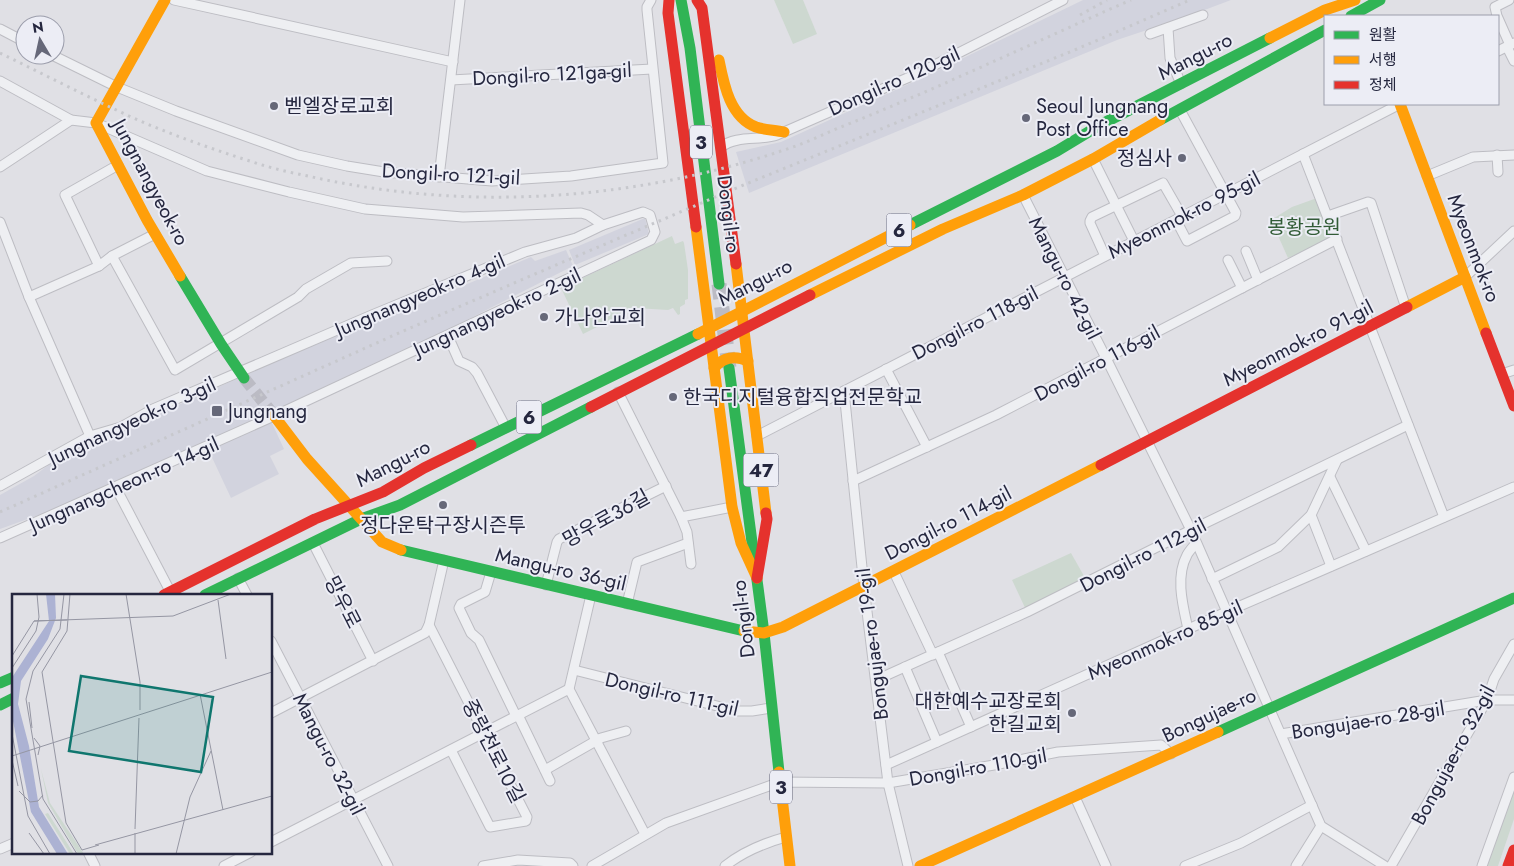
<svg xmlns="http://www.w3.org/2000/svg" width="1514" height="866" font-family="Jost,'Noto Sans KR',sans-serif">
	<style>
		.built { fill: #d2d3de }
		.green { fill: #cdd8d0 }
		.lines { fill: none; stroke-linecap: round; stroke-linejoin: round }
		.secondary-tunnel { stroke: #bbbbc4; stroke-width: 12; stroke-dasharray: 12 6; stroke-linecap: butt }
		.primary-tunnel { stroke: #bbbbc4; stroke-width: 15; stroke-dasharray: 15 8; stroke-linecap: butt }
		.street-casing { stroke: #bdbdc3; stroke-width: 11 }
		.street { stroke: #eeeff2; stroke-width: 9 }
		.fast { stroke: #30b455; stroke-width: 11 }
		.slow { stroke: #ff9f0a; stroke-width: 11 }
		.jam { stroke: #e5322d; stroke-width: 11 }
		.rail { stroke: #c7c8cd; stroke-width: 3; stroke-dasharray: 2.5 5; stroke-linecap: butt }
		.poi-dot { fill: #666879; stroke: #ecedf5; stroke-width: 2 }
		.labels { text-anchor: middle; stroke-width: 4; stroke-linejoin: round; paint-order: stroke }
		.shield { fill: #ecedf5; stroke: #616276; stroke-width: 1 }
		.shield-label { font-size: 19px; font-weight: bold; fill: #25273f }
		.street-label { font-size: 20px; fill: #25273f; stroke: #ecedf5 }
		.poi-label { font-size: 20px; fill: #25273f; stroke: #ecedf5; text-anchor: start }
		.park-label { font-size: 20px; fill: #325c37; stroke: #ecedf5 }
		.inset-road { fill: none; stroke: #9596a3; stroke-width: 1 }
		.view { fill: #0f766e; fill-opacity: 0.15; stroke: #0f766e; stroke-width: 2.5 }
		.inset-edge { fill: none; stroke: #25273f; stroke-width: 2.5 }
	</style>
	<rect width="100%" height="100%" fill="#e0e0e5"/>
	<g class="built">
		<polygon points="1083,0 1231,0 1186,17 1117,40 749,193 736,152 781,142 924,77"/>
		<polygon points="645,218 649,234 575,265 569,250"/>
		<polygon points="566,250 573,266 363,373 72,503 0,529 0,495 34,476 55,460 344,331 382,320 531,257 535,261"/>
		<polygon points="271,421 284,449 270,456 279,474 231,498 208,449"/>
	</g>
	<g class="green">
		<polygon points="774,0 803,0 817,34 793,44"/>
		<polygon points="1317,198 1334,238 1288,258 1271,220 1292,207"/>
		<polygon points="672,236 675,244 683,241 684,243 688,270 688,299 685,300 685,304 680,307 680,314 678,315 673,308 668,310 635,308 583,334 561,288"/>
		<polygon points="1071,553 1088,583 1027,612 1012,580"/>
		<polygon points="1514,789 1514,819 1498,866 1485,866"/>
	</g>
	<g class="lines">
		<polyline class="secondary-tunnel" points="244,378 272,413"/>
		<polyline class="primary-tunnel" points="719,284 729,368"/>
		<g class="street-casing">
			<g id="street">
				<polyline points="174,0 453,62"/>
				<polyline points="1497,16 1495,7 1509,0"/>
				<polyline points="1498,18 1510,45"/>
				<polyline points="1168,28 1170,58 1181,84"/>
				<polyline points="0,29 25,42"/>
				<polyline points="1150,34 1203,15"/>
				<polyline points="1507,47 1514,61"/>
				<polyline points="1498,51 1514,43"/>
				<polyline points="52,55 117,87 176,111 298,155 347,166 384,172 492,181 571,176 663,163 647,10 647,7 651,0"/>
				<polyline points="451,80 652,69"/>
				<polyline points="0,81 71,120 96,123 207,171 289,192 365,209 463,217 581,213 588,215 603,225"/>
				<path d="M721 147C737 135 759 141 777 135L921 72 1063 0"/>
				<polyline points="1303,154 1444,517"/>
				<polyline points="1497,155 1498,172"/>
				<polyline points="1093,159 1134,241"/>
				<polyline points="0,167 71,120"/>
				<polyline points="1427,176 1473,157 1514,155"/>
				<polyline points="439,177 460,0"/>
				<polyline points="1023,195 1106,358 1191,530 1321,826 1385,866"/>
				<polyline points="1328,216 1368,202 1371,203 1406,308"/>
				<polyline points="1176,220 1187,241 1235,216 1236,213 1180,110"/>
				<polyline points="0,222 29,297 90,436"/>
				<polyline points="1246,251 1258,280"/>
				<polyline points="112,256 175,370 298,297 306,289 351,263 387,261"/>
				<polyline points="1105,256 1090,223 1090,221 1092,217 1163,183 1182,216"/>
				<polyline points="1228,260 1242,288"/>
				<polyline points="99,266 65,195 118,165"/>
				<polyline points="1465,277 1514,231"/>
				<polyline points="29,297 99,266 112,256 155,234"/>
				<polyline points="448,336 459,361 472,367 477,373 506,428"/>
				<polyline points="886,369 927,447"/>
				<polyline points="1502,374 1514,370"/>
				<polyline points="844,391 864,587 888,783 908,866"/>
				<polyline points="618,392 681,517 732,507"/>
				<polyline points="757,436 1400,104"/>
				<polyline points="1330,477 1366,551"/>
				<polyline points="853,481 996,415 1337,239"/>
				<polyline points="0,486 90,436 121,427 153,409 372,315 525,252 576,238 603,225 643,212 650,215 655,232 651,240 274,416 0,538"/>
				<polyline points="116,488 170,591"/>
				<polyline points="1311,515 1331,566"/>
				<polyline points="681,517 687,532 691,564"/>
				<polyline points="313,543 373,661"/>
				<polyline points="491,572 485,592 461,604 459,608 471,633 479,640 516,716"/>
				<polyline points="894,572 933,655"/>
				<polyline points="238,578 247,595"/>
				<polyline points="1212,579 1278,547 1311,515 1337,460"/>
				<polyline points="546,585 557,542 559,539 666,486"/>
				<polyline points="591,595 569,689 645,834"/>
				<polyline points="627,604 637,562 688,543"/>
				<polyline points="429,625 527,817 526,821 490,827 451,750"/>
				<path d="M1188 629C1183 606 1175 577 1187 555 1189 551 1193 547 1196 543"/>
				<polyline points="271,641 388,866"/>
				<polyline points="938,652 971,727"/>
				<polyline points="905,667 937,742"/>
				<polyline points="574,670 737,711 752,711 771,708"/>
				<polyline points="876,680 1027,612 1191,530 1408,425"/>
				<polyline points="271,713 425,633 429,625 444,560"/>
				<polyline points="518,715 550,781"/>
				<polyline points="1281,734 1487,700 1514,700"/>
				<polyline points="886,765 1226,612 1514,487"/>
				<polyline points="545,770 601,738 626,731"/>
				<polyline points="1075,797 1106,866"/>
				<polyline points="271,842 569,689"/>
				<polyline points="0,849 14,843"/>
				<polyline points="88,852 95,866"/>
				<polyline points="224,866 251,852"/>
				<polyline points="483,866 518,860 570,863 573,866"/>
				<polyline points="592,866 666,823 780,782 888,783 994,765 1058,752 1161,745 1171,754"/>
				<path d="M725 866C744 851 764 843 786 837"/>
				<polyline points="1185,866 1241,843 1312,805"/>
				<polyline points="1296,866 1321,826"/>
				<polyline points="1391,866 1487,700 1494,679 1514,644"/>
				<polyline points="1482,866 1514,777"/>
			</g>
		</g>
		<use href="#street" class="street"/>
		<g class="fast">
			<polyline points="681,0 690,48 719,284"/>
			<polyline points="1351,16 1380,0"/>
			<polyline points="1160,120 1325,30"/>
			<polyline points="910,225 1057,151 1100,125 1270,38"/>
			<polyline points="180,276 221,344 244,378"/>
			<polyline points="729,368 764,633 779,772"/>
			<polyline points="471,445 698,334"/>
			<polyline points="401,550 744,631"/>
			<polyline points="205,595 361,519 400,505 591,407"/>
			<polyline points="0,683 14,677"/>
			<polyline points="0,705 14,698"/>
			<polyline points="1218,732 1514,598"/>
		</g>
		<g class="slow">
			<polyline points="165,0 96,123 147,220 180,276"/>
			<polyline points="1270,38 1325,10 1355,0"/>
			<path d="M719 60C724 85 730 117 756 127 765 130 775 130 784 132"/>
			<polyline points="1400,104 1486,333"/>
			<polyline points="696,227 732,507 741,543 757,578"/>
			<polyline points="736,264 766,513"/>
			<polyline points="810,295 943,229 1023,195 1093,159 1160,120"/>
			<polyline points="1407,307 1465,277"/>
			<polyline points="698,334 910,225"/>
			<path d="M714 368C723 357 735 355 748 361"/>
			<polyline points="272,413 307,459 382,542 401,550"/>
			<polyline points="744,631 764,633 783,627 1101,465"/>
			<polyline points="779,772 790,866"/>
			<polyline points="920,866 1218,732"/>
		</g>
		<g class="jam">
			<polyline points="669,0 668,13 696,227"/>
			<polyline points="697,0 702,8 736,264"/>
			<polyline points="1486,333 1514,406"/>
			<polyline points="591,407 810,295"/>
			<polyline points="1101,465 1407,307"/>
			<polyline points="757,578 767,519 766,513"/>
			<polyline points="164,595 315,519 383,492 424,468 471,445"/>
			<polyline points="1508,866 1514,850"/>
		</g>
		<g class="rail">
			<polyline points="1080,15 1107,0"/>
			<path d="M0 53C43 74 86 96 129 116 171 135 215 150 259 164 278 170 298 174 317 178 473 212 639 200 790 148 811 141 830 131 851 123 945 85 1037 41 1131 0"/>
			<polyline points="0,512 410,328 535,274 746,184 1077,49 1190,0"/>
		</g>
	</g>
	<g class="poi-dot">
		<circle cx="274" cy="106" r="5"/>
		<circle cx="1026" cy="118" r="5"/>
		<circle cx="1182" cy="158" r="5"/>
		<circle cx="544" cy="317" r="5"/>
		<circle cx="673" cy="397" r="5"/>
		<rect x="211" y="405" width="12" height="12" rx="2.5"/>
		<circle cx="443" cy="505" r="5"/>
		<circle cx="1072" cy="713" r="5"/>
	</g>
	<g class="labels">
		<g class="shield">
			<rect x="690" y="125.5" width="22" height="33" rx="4"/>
			<rect x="886.5" y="213.5" width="25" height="33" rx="4"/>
			<rect x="516.5" y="400.5" width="25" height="33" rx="4"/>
			<rect x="743.5" y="453.5" width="35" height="33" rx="4"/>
			<rect x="770" y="770.5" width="22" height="33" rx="4"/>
		</g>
		<g class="shield-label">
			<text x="701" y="149">3</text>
			<text x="899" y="237">6</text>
			<text x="529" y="424">6</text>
			<text x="761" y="477">47</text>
			<text x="781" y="794">3</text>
		</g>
		<g class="street-label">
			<text transform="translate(1195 56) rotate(-27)" y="7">Mangu-ro</text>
			<text transform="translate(552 74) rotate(-3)" y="7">Dongil-ro 121ga-gil</text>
			<text transform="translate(894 81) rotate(-24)" y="7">Dongil-ro 120-gil</text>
			<text transform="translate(451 174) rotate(3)" y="7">Dongil-ro 121-gil</text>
			<text transform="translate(151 182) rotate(62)" y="7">Jungnangyeok-ro</text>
			<text transform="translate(729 214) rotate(83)" y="7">Dongil-ro</text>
			<text transform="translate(1184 215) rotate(-27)" y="7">Myeonmok-ro 95-gil</text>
			<text transform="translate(1474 248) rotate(69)" y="7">Myeonmok-ro</text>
			<text transform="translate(1065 278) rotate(63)" y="7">Mangu-ro 42-gil</text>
			<text transform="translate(755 282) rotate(-27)" y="7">Mangu-ro</text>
			<text transform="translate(420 295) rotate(-23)" y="7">Jungnangyeok-ro 4-gil</text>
			<text transform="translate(497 312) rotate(-25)" y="7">Jungnangyeok-ro 2-gil</text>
			<text transform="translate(975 323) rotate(-27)" y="7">Dongil-ro 118-gil</text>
			<text transform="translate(1298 343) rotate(-27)" y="7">Myeonmok-ro 91-gil</text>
			<text transform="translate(1097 363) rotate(-28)" y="7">Dongil-ro 116-gil</text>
			<text transform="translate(132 421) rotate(-25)" y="7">Jungnangyeok-ro 3-gil</text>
			<text transform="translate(393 463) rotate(-27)" y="7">Mangu-ro</text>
			<text transform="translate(124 484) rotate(-24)" y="7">Jungnangcheon-ro 14-gil</text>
			<text transform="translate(606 518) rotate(-29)" y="7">망우로36길</text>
			<text transform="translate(948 523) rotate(-27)" y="7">Dongil-ro 114-gil</text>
			<text transform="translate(1143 555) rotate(-27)" y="7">Dongil-ro 112-gil</text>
			<text transform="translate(561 569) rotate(13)" y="7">Mangu-ro 36-gil</text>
			<text transform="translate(343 602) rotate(63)" y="7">망우로</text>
			<text transform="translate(743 619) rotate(-97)" y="7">Dongil-ro</text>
			<text transform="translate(1165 640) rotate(-24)" y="7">Myeonmok-ro 85-gil</text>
			<text transform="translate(872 644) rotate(-97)" y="7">Bongujae-ro 19-gil</text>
			<text transform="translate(672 694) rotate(13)" y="7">Dongil-ro 111-gil</text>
			<text transform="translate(1209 715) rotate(-25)" y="7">Bongujae-ro</text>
			<text transform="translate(1368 720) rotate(-9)" y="7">Bongujae-ro 28-gil</text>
			<text transform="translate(494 751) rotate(63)" y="7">중랑천로10길</text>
			<text transform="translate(329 754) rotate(63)" y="7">Mangu-ro 32-gil</text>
			<text transform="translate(1453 755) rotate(-62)" y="7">Bongujae-ro 32-gil</text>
			<text transform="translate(978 767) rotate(-10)" y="7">Dongil-ro 110-gil</text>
		</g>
		<g class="poi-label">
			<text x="284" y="113">벧엘장로교회</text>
			<text x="1036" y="113">Seoul Jungnang<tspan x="1036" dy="23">Post Office</tspan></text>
			<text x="1172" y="165" text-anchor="end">정심사</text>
			<text x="554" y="324">가나안교회</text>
			<text x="683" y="404">한국디지털융합직업전문학교</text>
			<text x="228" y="418">Jungnang</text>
			<text x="443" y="532" text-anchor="middle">정다운탁구장시즌투</text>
			<text x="1062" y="708" text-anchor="end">대한예수교장로회<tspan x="1062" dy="23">한길교회</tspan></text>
		</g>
		<g class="park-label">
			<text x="1304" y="234">봉황공원</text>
		</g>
	</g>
	<g transform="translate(12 594)">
		<rect width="260" height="260" fill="#e0e0e5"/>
		<path d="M29 175 38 209 72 260H66L36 209ZM36 219 62 260H58L33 220Z" fill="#cdd8d0"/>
		<path d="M34 0H43L44 24 36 45 9 87 6 110 17 152 27 213 56 260H45L19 218 0 122 1 82 37 27Z" fill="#acb2d3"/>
		<path class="inset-road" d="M52 0 48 35 21 77 14 105 31 205 65 260M58 0 55 37 30 78 54 229 70 256 87 251M114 0 128 88V116M206 6 214 65M55 26 22 27 161 22 219 0M0 62 22 27M0 74 24 37 27 23 25 0M188 100 211 216M17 108 20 134M0 140 16 222 38 260M22 144 28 152 26 161M0 162 260 78M0 166 6 192M7 197 18 208 26 207 31 201M123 235 127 124M17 239 32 260M83 251 260 202M123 260V239M164 260 178 203 199 157"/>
		<path class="view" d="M69 82 201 103 189 178 57 157Z"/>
		<rect width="260" height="260" class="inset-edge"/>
	</g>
	<rect x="1324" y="15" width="175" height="90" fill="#ecedf5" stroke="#9c9eac"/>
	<rect x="1334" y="31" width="25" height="8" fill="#30b455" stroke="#9c9eac"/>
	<text x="1369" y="40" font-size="15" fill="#25273f">원활</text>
	<rect x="1334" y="56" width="25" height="8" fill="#ff9f0a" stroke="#9c9eac"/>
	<text x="1369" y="65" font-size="15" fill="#25273f">서행</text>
	<rect x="1334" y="81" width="25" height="8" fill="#e5322d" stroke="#9c9eac"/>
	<text x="1369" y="90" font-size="15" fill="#25273f">정체</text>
	<g transform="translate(40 40) rotate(351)"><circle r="24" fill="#ecedf5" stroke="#9c9eac"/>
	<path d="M0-4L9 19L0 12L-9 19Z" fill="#666879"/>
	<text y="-8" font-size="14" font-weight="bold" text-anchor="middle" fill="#25273f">N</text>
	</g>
</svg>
